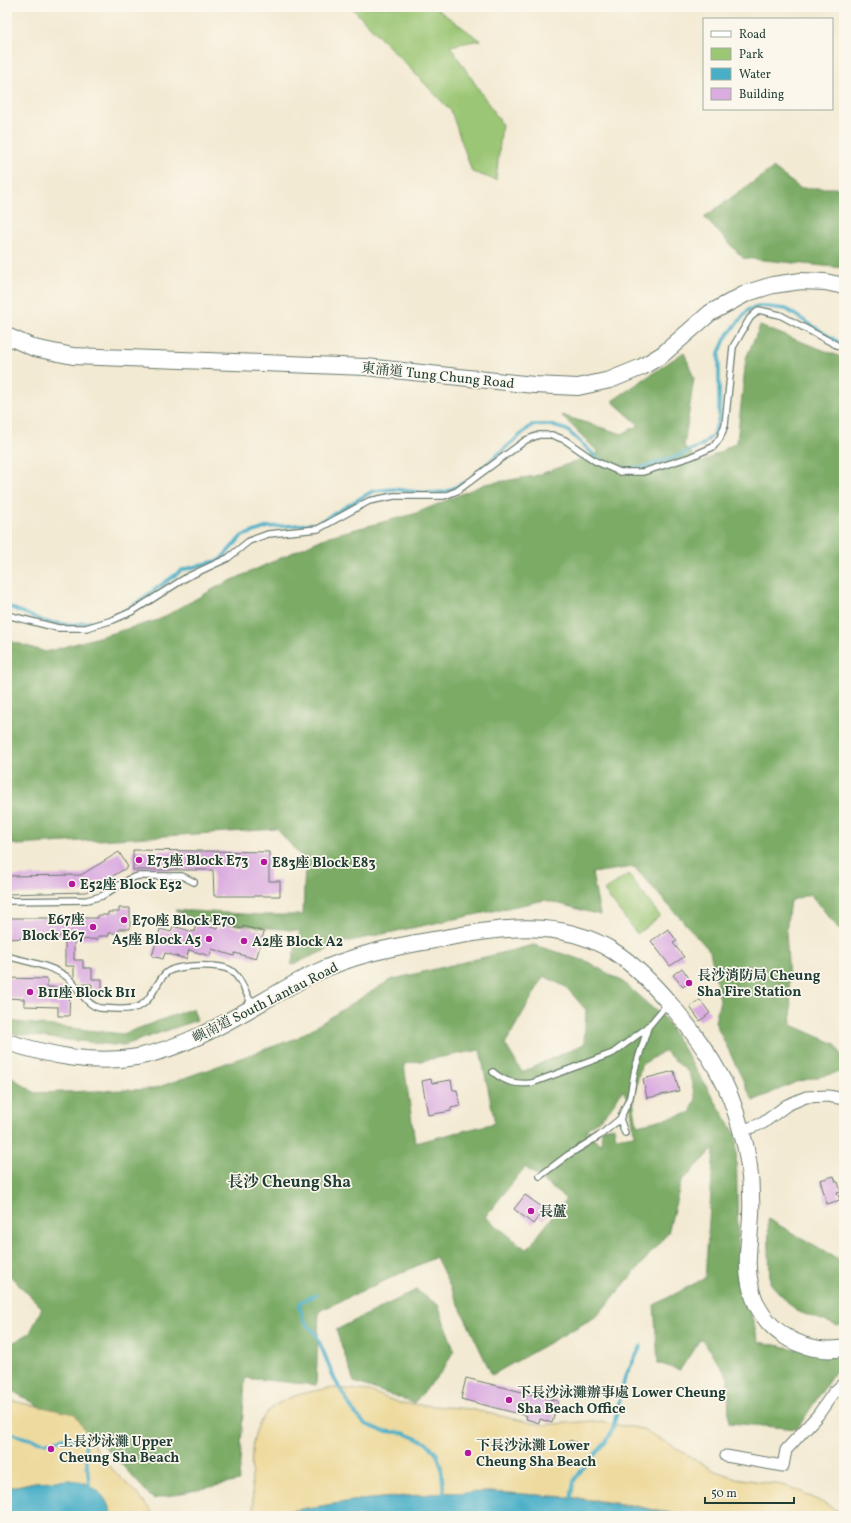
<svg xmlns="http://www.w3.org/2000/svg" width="851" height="1523" font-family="Vollkorn,'Noto Serif TC',serif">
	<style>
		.green { fill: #9bc674; stroke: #5d8254 }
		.forest { fill: #7cab66; stroke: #4e744d; fill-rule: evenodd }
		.sand { fill: #eeda9e; stroke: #868c69 }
		.water { fill: #48afc7; stroke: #34767e }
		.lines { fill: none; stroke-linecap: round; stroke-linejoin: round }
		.stream { stroke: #48afc7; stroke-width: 3.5 }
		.building { fill: #daace0 }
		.lane-casing { stroke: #697a6c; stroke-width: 8 }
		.street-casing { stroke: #697a6c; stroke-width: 13 }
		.secondary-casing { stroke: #697a6c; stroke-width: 18 }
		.lane { stroke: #fff; stroke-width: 5.5 }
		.street { stroke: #fff; stroke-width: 11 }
		.secondary { stroke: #fff; stroke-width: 16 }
		.poi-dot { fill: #b5179e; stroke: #fbf7ec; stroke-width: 1.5 }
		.labels { text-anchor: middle; stroke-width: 3.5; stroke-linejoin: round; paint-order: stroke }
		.street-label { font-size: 14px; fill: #1f3d34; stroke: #fbf7ec }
		.poi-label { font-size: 14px; font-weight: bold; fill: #1f3d34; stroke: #fbf7ec; text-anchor: start }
		.quarter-label { font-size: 16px; font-weight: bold; fill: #1f3d34; stroke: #fbf7ec }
	</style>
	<rect width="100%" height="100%" fill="#fbf7ec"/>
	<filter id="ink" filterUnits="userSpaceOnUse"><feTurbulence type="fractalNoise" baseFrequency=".025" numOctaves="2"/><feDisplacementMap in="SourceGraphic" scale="8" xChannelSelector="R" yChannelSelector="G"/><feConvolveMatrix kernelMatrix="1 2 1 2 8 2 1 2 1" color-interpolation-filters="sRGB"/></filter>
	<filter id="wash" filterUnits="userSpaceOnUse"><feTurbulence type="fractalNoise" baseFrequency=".012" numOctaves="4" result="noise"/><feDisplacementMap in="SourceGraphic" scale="16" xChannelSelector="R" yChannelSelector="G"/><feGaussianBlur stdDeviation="0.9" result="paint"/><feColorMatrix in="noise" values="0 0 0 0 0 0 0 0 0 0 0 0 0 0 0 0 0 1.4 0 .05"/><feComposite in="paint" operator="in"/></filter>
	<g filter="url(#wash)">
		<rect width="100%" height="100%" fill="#f3ead3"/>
		<g class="green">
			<polygon points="351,7 434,7 480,40 450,46 502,124 496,180 472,172 451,111"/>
			<polygon points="628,874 660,916 637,934 604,891"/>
		</g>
		<g class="forest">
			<polygon points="773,168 800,188 844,188 844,268 743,258 704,217"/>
			<polygon points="760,326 844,358 844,935 810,894 790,901 786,932 792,1025 835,1044 844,1060 844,1071 796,1082 753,1101 715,1022 720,1000 710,951 634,867 592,873 600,915 545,900 345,942 291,965 300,931 197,921 175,910 262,915 303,915 305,861 277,829 18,845 7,843 7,640 46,652 158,620 219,586 329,536 414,514 485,484 535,476 599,453 561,415 622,434 639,425 612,401 684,352 694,378 684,446 701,463 737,442 746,358"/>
			<path d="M534 945 586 961 623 982 665 1019 736 1135 738 1242 745 1294 759 1342 844 1358 797 1429 729 1423 728 1377 701 1338 680 1370 658 1363 654 1305 705 1278 714 1149 681 1182 668 1233 597 1316 492 1375 436 1257 319 1311 316 1385 245 1378 239 1481 153 1499 98 1439 7 1388V1346L30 1333 42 1308 7 1273V1074L35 1093 153 1089 297 1038 390 980ZM544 976 566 987 586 1010 584 1044 522 1072 505 1044ZM480 1050 495 1123 415 1143 404 1064ZM664 1051 689 1073 696 1099 690 1113 637 1125 633 1100 641 1065ZM623 1090 631 1107 634 1135 616 1138 614 1127 602 1129 601 1145 586 1130 607 1113ZM525 1167 566 1199 527 1250 485 1217Z"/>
			<polygon points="193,1008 197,1020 122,1046 7,1033 7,1021 123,1034"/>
			<polygon points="768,1219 844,1262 844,1324 838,1326 796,1311 770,1283"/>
			<polygon points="416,1290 438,1305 454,1350 443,1370 414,1403 354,1382 336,1330"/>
		</g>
		<g class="sand">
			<path d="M336 1388 369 1391 399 1403 469 1409 541 1425 593 1421 643 1429 715 1471 735 1478 782 1485 798 1490 844 1514V1516H686L631 1505 571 1497 489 1492 444 1493 359 1500 254 1516C249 1438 242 1397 336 1388Z"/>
			<polygon points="7,1400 75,1414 102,1459 138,1495 155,1516 111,1516 110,1508 81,1481 35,1482 7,1488"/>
		</g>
		<g class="water">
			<path d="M70 1480C91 1482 108 1494 111 1516H7V1488L35 1482Z"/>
			<path d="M489 1492C556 1495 620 1503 686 1516H261L359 1500 444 1493Z"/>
		</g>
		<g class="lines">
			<g class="stream">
				<polyline points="617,468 641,468 678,456 702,445 714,434 719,417 719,353 726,337 748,310 760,306 786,309 844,346"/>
				<polyline points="473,476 532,425 550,425 567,430 602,462"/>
				<polyline points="7,606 46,622 70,625 99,621 120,615 182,570 220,560 242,536 268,527 316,524 373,491 394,489 425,493 445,492 466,482"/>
				<polyline points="316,1295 302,1301 299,1306 304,1321 316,1334 335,1380 353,1411 365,1424 383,1431 404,1433 427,1443 437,1454 441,1467 444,1493"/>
				<polyline points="7,1431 22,1437 46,1443 64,1438 85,1442 89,1484"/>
				<polyline points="571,1497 574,1481 583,1468 606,1442 613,1428 625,1377 641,1346"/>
			</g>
		</g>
		<g id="blocks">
			<g class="building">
				<polygon points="133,850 269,852 269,881 280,881 280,896 214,896 213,870 133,870"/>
				<polygon points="119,852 128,867 86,892 7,894 7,876 81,875"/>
				<polygon points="119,908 130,908 130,929 119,929 119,933 109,933 109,936 98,936 98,939 74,940 74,960 83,960 83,968 92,968 92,979 102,979 102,994 92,994 92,984 79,984 74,978 74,966 65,966 65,936 7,939 7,918 98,918 98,915 108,915 108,912 119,912"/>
				<polygon points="196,923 218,929 220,923 242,929 243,926 264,932 256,959 235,953 234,956 212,949 210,956 189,950 186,959 165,953 163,959 152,956 160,929 171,932 173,926 194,932"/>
				<polygon points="668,929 677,941 673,943 684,957 670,966 651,941"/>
				<polygon points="682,968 691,981 683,987 673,975"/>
				<polygon points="7,978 47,979 47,987 70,988 69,1016 58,1016 58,1007 24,1006 24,999 7,998"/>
				<polygon points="700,1000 710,1013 700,1021 690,1007"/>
				<polygon points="674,1071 679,1091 647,1098 643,1079"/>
				<polygon points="431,1079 432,1083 451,1080 453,1090 457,1090 460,1106 451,1108 451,1111 428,1115 422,1081"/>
				<polygon points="834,1176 836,1182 838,1182 841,1192 837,1193 840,1200 827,1204 820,1180"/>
				<polygon points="525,1195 549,1212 543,1220 539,1216 533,1224 514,1209"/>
				<polygon points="466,1378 558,1401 552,1423 540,1419 539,1423 526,1419 527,1416 461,1399"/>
				<polygon points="570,1440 578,1443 574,1449 569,1450 567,1444"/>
			</g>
		</g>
	</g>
	<g filter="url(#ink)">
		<use href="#blocks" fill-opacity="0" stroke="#697a6c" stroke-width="1"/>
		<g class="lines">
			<g class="lane-casing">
				<g id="lane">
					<polyline points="7,615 58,628 86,628 113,620 133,611 187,577 228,558 249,541 268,534 318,529 369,501 394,496 444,496 457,491 526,440 539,435 552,435 565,440 595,461 620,472 643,472 690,457 713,447 720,438 725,425 733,347 750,318 759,310 780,315 844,349"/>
					<polyline points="7,901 87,900 102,896 129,879 138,876 182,876 194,882"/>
					<path d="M7 956C26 962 51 965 67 977 78 986 85 1005 100 1008 110 1009 130 1011 140 1006 152 1000 156 982 166 973 176 964 224 963 233 972 242 980 247 996 253 1006"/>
					<path d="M493 1072C505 1082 516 1085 532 1083L613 1053 648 1027 668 1003"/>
					<polyline points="625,1133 620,1119 630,1097 635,1069 648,1027"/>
					<polyline points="540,1176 568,1155 599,1136 620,1119"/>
				</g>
			</g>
			<g class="street-casing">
				<g id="street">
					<polyline points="742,1131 763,1123 787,1105 806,1097 828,1096 844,1099"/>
					<polyline points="726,1456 783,1466 786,1450 818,1415 834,1392 844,1383"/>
				</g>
			</g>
			<g class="secondary-casing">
				<g id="secondary">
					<polyline points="7,336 34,348 73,356 366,367 534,385 578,387 610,380 642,367 663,354 710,313 747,293 773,285 801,281 825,282 844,286"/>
					<path d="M7 1042C49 1055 93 1065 137 1057 201 1045 256 1002 313 974 352 955 392 947 434 940 495 929 557 916 613 951 651 975 700 1037 721 1077 730 1093 736 1112 741 1130 750 1158 752 1187 751 1215 750 1238 745 1262 750 1284 758 1328 801 1356 844 1348"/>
				</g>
			</g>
			<use href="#lane" class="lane"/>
			<use href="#street" class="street"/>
			<use href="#secondary" class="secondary"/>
		</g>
	</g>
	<g class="poi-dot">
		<circle cx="139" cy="860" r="4"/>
		<circle cx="264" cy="862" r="4"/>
		<circle cx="72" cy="884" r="4"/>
		<circle cx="124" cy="920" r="4"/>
		<circle cx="93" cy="927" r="4"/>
		<circle cx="209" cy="939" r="4"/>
		<circle cx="244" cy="941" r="4"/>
		<circle cx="689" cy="983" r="4"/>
		<circle cx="30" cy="992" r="4"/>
		<circle cx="531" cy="1211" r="4"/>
		<circle cx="509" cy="1400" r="4"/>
		<circle cx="51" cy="1449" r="4"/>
		<circle cx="468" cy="1453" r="4"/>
	</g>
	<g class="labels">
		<g class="street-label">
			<text transform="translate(438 375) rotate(6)" y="5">東涌道 Tung Chung Road</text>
			<text transform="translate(265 1002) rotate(-27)" y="5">嶼南道 South Lantau Road</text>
		</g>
		<g class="poi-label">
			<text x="147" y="865">E73座 Block E73</text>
			<text x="272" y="867">E83座 Block E83</text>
			<text x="80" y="889">E52座 Block E52</text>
			<text x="85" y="924" text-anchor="end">E67座<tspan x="85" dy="16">Block E67</tspan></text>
			<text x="132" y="925">E70座 Block E70</text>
			<text x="201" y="944" text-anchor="end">A5座 Block A5</text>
			<text x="252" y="946">A2座 Block A2</text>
			<text x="697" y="980">長沙消防局 Cheung<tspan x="697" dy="16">Sha Fire Station</tspan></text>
			<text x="38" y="997">B11座 Block B11</text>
			<text x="539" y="1216">長蘆</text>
			<text x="517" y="1397">下長沙泳灘辦事處 Lower Cheung<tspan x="517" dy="16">Sha Beach Office</tspan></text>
			<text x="59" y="1446">上長沙泳灘 Upper<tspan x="59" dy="16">Cheung Sha Beach</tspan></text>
			<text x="476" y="1450">下長沙泳灘 Lower<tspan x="476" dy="16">Cheung Sha Beach</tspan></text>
		</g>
		<g class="quarter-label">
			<text x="289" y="1187">長沙 Cheung Sha</text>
		</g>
	</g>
	<rect width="851" height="1523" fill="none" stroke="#fbf7ec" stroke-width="24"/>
	<rect x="703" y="18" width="130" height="92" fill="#fbf7ec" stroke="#a3ada2"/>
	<rect x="711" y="31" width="20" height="6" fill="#ffffff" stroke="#a3ada2"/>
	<text x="739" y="38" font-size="12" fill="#1f3d34">Road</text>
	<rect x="711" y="48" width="20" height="12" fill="#9bc674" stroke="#a3ada2"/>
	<text x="739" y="58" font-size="12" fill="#1f3d34">Park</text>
	<rect x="711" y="68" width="20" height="12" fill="#48afc7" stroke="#a3ada2"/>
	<text x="739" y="78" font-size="12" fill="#1f3d34">Water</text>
	<rect x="711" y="88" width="20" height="12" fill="#daace0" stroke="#a3ada2"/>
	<text x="739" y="98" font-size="12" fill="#1f3d34">Building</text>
	<path d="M705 1497v6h89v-6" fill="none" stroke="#1f3d34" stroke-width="2"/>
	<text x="711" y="1497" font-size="12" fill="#1f3d34" stroke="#fbf7ec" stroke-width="3" paint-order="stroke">50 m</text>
</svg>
